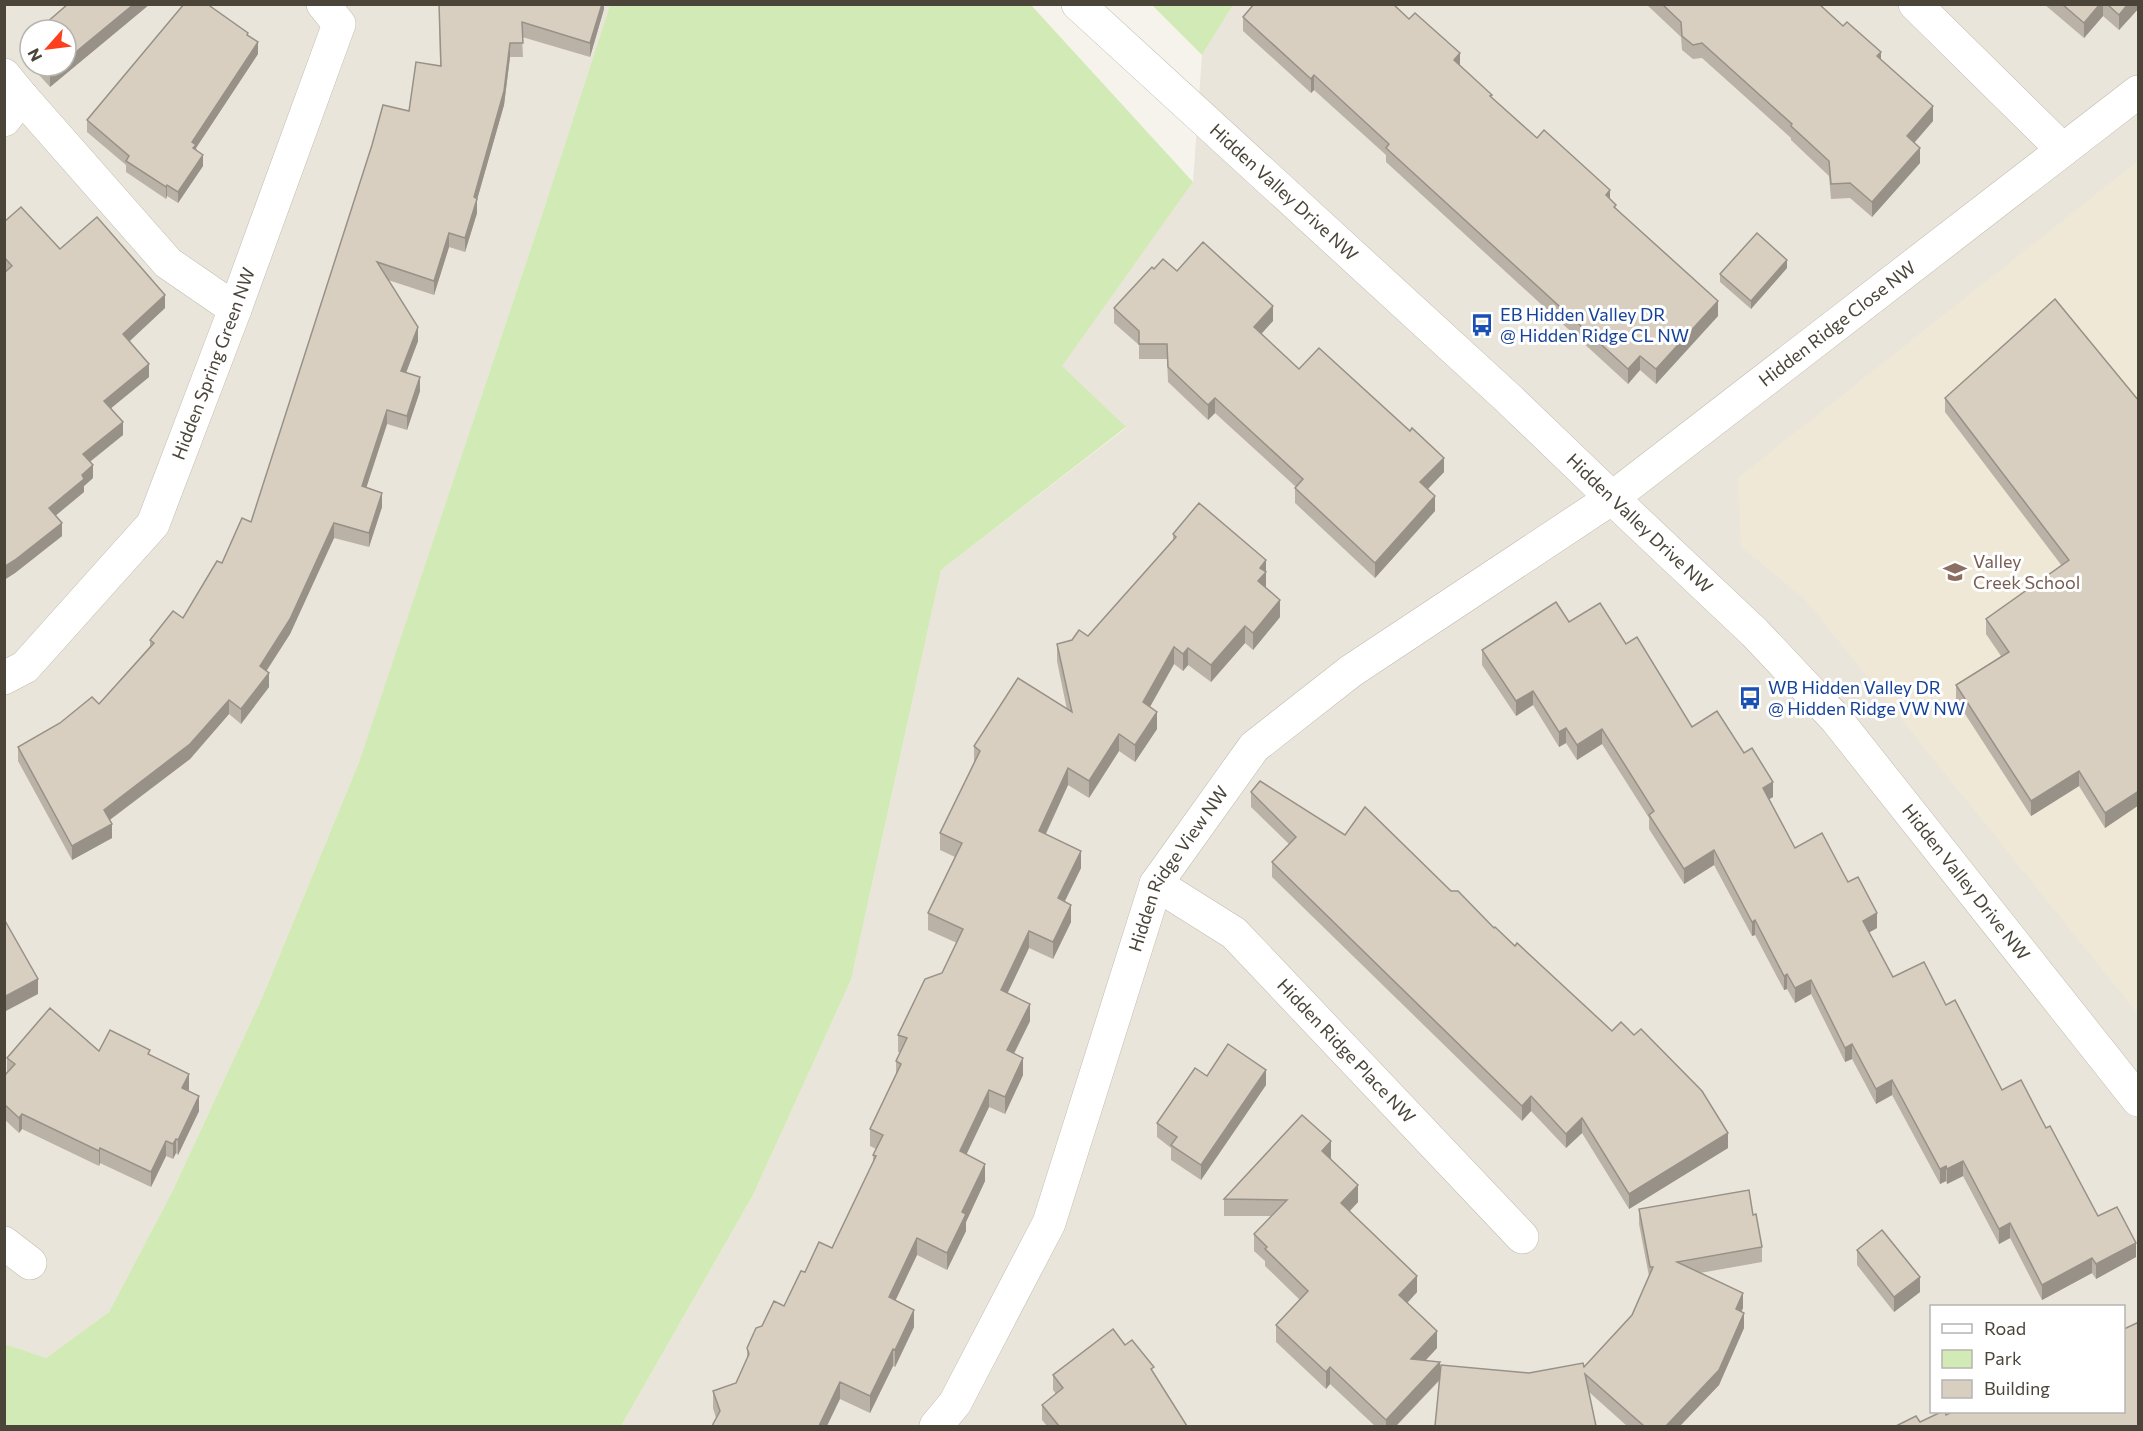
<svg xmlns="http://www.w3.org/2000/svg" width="2143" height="1431" font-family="Commissioner,sans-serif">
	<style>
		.residential { fill: #eae5da; fill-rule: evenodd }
		.education { fill: #efe8d6 }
		.green { fill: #d2eab5 }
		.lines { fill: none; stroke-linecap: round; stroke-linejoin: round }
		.minor-casing { stroke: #c2bbae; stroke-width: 34 }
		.minor { stroke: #fff; stroke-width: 33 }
		.wall { fill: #bab2a6 }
		.shaded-wall { fill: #979187 }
		.building { fill: #d8cfc1; stroke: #979187; stroke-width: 1.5 }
		.labels { text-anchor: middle; stroke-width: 6; stroke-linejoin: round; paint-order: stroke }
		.street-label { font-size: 18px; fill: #4b4439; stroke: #fff }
		.transit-label { font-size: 18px; fill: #164399; stroke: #fff; text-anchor: start }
		.education-label { font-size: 18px; fill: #785e54; stroke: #fff; text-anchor: start }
	</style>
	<rect width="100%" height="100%" fill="#f6f3ec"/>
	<g class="residential">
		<path d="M5 5H610L540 221 359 762 262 998 172 1192 109 1312 46 1358 5 1344ZM30 30H66V66H30Z"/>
		<path d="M1233 5H2138V1426H621L753 1195 851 980 941 570 1126 428 1061 366 1193 182 1202 55ZM1932 1306H2124V1412H1932Z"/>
	</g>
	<polygon class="education" points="2138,161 2138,1014 1804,598 1741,547 1738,478"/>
	<g class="green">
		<polygon points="610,5 1031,5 1193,182 1062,366 1126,427 941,570 851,980 753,1195 621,1426 5,1426 5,1344 46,1358 109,1312 172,1192 262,998 359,762 540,221"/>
		<polygon points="1152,5 1233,5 1202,55"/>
	</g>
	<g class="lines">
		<g class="minor-casing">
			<g id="minor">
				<path id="s1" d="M1078 4 1509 399 1612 498 1755 633 1836 719 2138 1100"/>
				<polyline points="1915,4 2063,150"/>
				<polyline points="4,75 22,97 168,263 235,309"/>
				<polyline points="4,120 22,97"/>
				<path id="s2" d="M4 678 25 667 153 524 235 309 339 24 323 4"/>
				<path id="s3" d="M1156 884 1234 933 1522 1237"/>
				<polyline points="4,1243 30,1263"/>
				<path id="s4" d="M936 1426 955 1403 1049 1223 1156 884 1254 747 1351 671 1612 498 2138 92"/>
			</g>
		</g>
		<use href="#minor" class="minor"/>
	</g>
	<g class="wall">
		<polygon points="68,4 150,4 50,87 31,66 66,66"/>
		<polygon points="439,4 604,4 604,9 590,57 522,37 523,57 510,57 504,105 477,199 477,213 465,252 449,247 434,295 388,280 418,341 406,373 420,391 407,430 387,424 366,488 382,507 369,547 334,538 290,634 266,671 269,687 241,724 229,714 190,759 110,820 112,838 72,860 18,761 18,747 99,704 150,646 150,640 183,618 251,522 409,111 440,66"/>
		<polygon points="1646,4 1819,4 1881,60 1933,121 1914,143 1920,163 1872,217 1850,198 1831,199 1829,176 1791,140 1791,138 1702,58 1693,59 1682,50 1681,37"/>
		<polygon points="2044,4 2139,4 2139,8 2119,30 2103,16 2084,38"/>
		<polygon points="1243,17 1460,66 1492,98 1537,138 1610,200 1616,208 1718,316 1656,384 1640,370 1628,384 1386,162 1386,155 1314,90 1311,93 1243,31"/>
		<polygon points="248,36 258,54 196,148 203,166 178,203 167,196 166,199 126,172 126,165 87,132 87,120"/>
		<polygon points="30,37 30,64 23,56 23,43"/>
		<polygon points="4,222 60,249 165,308 130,341 149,377 111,408 123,435 90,462 93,478 84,486 84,492 55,516 62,536 15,573 4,580 4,273 6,272 4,270"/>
		<polygon points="1787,268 1751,309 1720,282 1720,274"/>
		<polygon points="1154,269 1177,271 1273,321 1261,334 1299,369 1444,472 1428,489 1435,511 1375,578 1295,503 1295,488 1296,487 1215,413 1208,420 1168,382 1167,359 1139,359 1139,345 1114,323 1114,308"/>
		<polygon points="1945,398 2139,401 2139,805 2105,828 2079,786 2031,816 1956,700 1956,685 2001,656 1986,634 1986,619 2062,566 1945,412"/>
		<polygon points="1173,534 1266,560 1266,588 1280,617 1253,650 1245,643 1211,682 1188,665 1183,671 1174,664 1150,707 1157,729 1135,762 1119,751 1089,798 1068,785 1046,834 1081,868 1065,901 1071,922 1053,959 1029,948 1007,993 1030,1021 1014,1054 1023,1075 1005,1114 989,1107 966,1154 985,1181 966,1222 966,1231 947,1270 917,1255 895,1301 914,1327 895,1367 893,1366 870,1413 840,1399 716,1418 713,1408 713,1391 736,1383 747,1358 747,1348 762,1326 784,1306 805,1272 832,1248 873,1162 873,1155 876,1149 870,1146 870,1129 896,1075 896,1061 900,1052 898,1052 898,1035 942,973 957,943 928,930 928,913 955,857 940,850 940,833 974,763 974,746 1067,710 1057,661 1057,644 1088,636 1173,540"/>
		<polygon points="1569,622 1626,644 1692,727 1773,797 1769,799 1795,848 1848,882 1877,928 1869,932 1893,977 1946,1005 2002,1090 2046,1128 2098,1216 2136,1257 2096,1279 2092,1273 2042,1300 2010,1238 1999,1244 1963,1176 1947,1184 1946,1181 1940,1184 1892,1095 1876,1104 1852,1059 1845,1062 1811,994 1795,1003 1787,989 1784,990 1755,935 1752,936 1714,865 1684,884 1649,829 1649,818 1602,744 1577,760 1566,743 1559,747 1533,705 1516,716 1482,665 1482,650"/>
		<polygon points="1251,792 1345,835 1451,891 1612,1031 1728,1148 1629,1209 1582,1133 1566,1148 1531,1111 1522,1121 1272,877 1272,862 1289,844 1251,807"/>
		<polygon points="99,1051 150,1055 189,1089 188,1091 199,1111 178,1155 176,1153 173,1159 166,1156 151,1187 100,1163 99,1166 22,1129 19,1133 4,1119 4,1076 7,1073 7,1058"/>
		<polygon points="1207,1076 1266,1085 1201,1180 1171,1160 1171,1148 1157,1137 1157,1123"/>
		<polygon points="1331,1158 1358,1202 1350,1211 1417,1292 1407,1303 1437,1348 1425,1361 1440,1375 1529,1373 1584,1367 1632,1315 1649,1276 1639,1224 1639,1209 1753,1215 1762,1247 1762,1262 1700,1273 1743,1308 1741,1311 1744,1328 1719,1385 1680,1426 1627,1426 1589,1392 1440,1380 1396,1426 1375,1426 1330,1384 1326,1389 1276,1342 1276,1325 1300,1300 1265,1266 1265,1261 1254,1251 1254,1234 1271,1216 1224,1216 1224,1199"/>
		<polygon points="1857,1250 1920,1292 1894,1312 1857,1265"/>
		<polygon points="1125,1345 1154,1373 1187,1426 1047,1426 1042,1420 1042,1405 1056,1394 1053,1390 1053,1375"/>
	</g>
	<g class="shaded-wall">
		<polygon points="134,4 150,4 50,87 50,73 59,66 66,66 66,60"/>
		<polygon points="602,4 604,4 604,9 590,57 590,43"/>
		<polygon points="2100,4 2103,4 2103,16 2084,38 2084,23"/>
		<polygon points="2128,4 2139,4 2139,8 2119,30 2119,15"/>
		<polygon points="258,42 258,54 196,148 196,157 192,142"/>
		<polygon points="510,43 510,57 504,105 477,200 477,199 477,213 465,252 465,238"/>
		<polygon points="1881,52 1881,67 1877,56"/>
		<polygon points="1460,53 1460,68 1454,60"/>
		<polygon points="1314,75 1314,90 1311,93 1311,79"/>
		<polygon points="1933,106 1933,121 1907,151 1907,136"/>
		<polygon points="1920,148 1920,163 1872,217 1872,202"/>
		<polygon points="203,155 203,166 178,203 178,192"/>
		<polygon points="167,185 167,196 166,199 166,187"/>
		<polygon points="1610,190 1610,205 1606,195"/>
		<polygon points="449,233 449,247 434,295 434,281"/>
		<polygon points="1787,260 1787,268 1751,309 1751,301"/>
		<polygon points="165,295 165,308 123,347 123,334"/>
		<polygon points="1718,301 1718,316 1656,384 1656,369"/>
		<polygon points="1273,306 1273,321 1254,342 1254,327"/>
		<polygon points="418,327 418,341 401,386 401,371"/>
		<polygon points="1640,356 1640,370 1628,384 1628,369"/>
		<polygon points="149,364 149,377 104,414 104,401"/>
		<polygon points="420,377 420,391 407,430 407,416"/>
		<polygon points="1215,398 1215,413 1208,420 1208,405"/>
		<polygon points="387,410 387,424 362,501 362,486"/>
		<polygon points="123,422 123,435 83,467 83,454"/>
		<polygon points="1444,458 1444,472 1420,497 1420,482"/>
		<polygon points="93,465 93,478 84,486 84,492 49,521 49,508 82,475"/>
		<polygon points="382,493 382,507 369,547 369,533"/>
		<polygon points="1435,496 1435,511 1375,578 1375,563"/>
		<polygon points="62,523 62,536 15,573 4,580 4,567"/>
		<polygon points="334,523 334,538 290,634 260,681 260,666"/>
		<polygon points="1266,560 1266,589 1258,581 1260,568"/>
		<polygon points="1280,600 1280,617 1253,650 1253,633"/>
		<polygon points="1245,626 1245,643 1211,682 1211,665"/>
		<polygon points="1174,647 1174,664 1143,719 1143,702"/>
		<polygon points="1188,648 1188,665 1183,671 1183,654"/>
		<polygon points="269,673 269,687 241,724 241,709"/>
		<polygon points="1533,691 1533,705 1516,716 1516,701"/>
		<polygon points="229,700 229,714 190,759 104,824 104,810"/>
		<polygon points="1157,712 1157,729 1135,762 1135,745"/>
		<polygon points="1566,728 1566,743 1559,747 1559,732"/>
		<polygon points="1602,729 1602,744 1577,760 1577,745"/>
		<polygon points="1119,734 1119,751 1089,798 1089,781"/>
		<polygon points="1068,768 1068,785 1039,848 1039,831"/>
		<polygon points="2079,771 2079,786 2031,816 2031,801"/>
		<polygon points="1773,782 1773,797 1763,803 1763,788"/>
		<polygon points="2139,791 2139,805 2105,828 2105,813"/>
		<polygon points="112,824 112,838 72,860 72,846"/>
		<polygon points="1714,850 1714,865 1684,884 1684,869"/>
		<polygon points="1081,851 1081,868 1058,915 1058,898"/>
		<polygon points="1071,905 1071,922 1053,959 1053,942"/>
		<polygon points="1877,913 1877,928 1863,936 1863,921"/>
		<polygon points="1755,920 1755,935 1752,936 1752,922"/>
		<polygon points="1029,931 1029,948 1001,1007 1001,990"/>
		<polygon points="1787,974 1787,989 1784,990 1784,976"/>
		<polygon points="38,979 38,994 4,1012 4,997"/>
		<polygon points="1811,980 1811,994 1795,1003 1795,988"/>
		<polygon points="1030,1004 1030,1021 1007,1067 1007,1050"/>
		<polygon points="1852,1044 1852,1059 1845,1062 1845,1048"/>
		<polygon points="1023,1058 1023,1075 1005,1114 1005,1097"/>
		<polygon points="1266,1070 1266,1085 1201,1180 1201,1165"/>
		<polygon points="189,1074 189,1089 182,1103 182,1088"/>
		<polygon points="1892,1080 1892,1095 1876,1104 1876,1089"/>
		<polygon points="989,1090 989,1107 960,1168 960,1151"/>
		<polygon points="199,1096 199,1111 178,1155 178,1140"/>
		<polygon points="1531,1096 1531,1111 1522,1121 1522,1106"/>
		<polygon points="22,1114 22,1129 19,1133 19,1118"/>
		<polygon points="1582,1118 1582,1133 1566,1148 1566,1134"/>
		<polygon points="1728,1133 1728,1148 1629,1209 1629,1194"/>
		<polygon points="176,1139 176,1153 173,1159 173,1144"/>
		<polygon points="166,1141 166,1156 151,1187 151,1172"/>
		<polygon points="1331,1141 1331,1158 1322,1168 1322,1151"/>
		<polygon points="100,1148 100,1163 99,1166 99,1151"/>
		<polygon points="1963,1161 1963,1176 1947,1184 1947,1169"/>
		<polygon points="985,1164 985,1181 966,1222 966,1231 947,1270 947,1253 962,1212"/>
		<polygon points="1946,1166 1946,1181 1940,1184 1940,1169"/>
		<polygon points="1358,1185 1358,1202 1341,1220 1341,1203"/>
		<polygon points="2010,1223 2010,1238 1999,1244 1999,1229"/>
		<polygon points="917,1238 917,1255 889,1314 889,1297"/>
		<polygon points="2136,1243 2136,1257 2096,1279 2096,1264"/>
		<polygon points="2092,1258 2092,1273 2042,1300 2042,1285"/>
		<polygon points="1417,1276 1417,1292 1399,1312 1399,1295"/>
		<polygon points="1920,1277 1920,1292 1894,1312 1894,1297"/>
		<polygon points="1743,1293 1743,1308 1736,1324 1736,1309"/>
		<polygon points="914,1310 914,1327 895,1367 895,1350"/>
		<polygon points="1744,1313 1744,1328 1719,1385 1680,1426 1666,1426"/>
		<polygon points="1437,1331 1437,1348 1411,1376 1411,1359"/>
		<polygon points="893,1349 893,1366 870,1413 870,1396"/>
		<polygon points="1440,1362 1440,1379 1396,1426 1386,1426 1386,1420"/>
		<polygon points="1330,1367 1330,1384 1326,1389 1326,1372"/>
		<polygon points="840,1382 840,1399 827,1426 819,1426"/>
	</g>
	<g class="building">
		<polygon points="68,4 134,4 66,60 66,30 38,30"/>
		<polygon points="184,4 207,4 248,33 247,35 258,42 192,142 196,145 193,148 203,155 178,192 167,185 166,187 126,161 129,156 87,120"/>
		<polygon points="439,4 602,4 590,43 522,22 523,43 510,43 504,91 474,197 477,199 465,238 449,233 434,281 377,262 418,327 401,371 420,377 407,416 387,410 362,486 382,493 369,533 334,523 290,619 260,666 269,673 241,709 229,700 190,744 104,810 112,824 72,846 18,747 60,723 92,697 99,704 154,643 150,640 173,611 183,618 217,561 222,563 242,518 251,522 372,145 383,105 409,111 416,62 441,66"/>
		<polygon points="1254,4 1393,4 1409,19 1415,13 1460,53 1454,60 1492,95 1490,96 1537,138 1544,130 1610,190 1606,195 1616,205 1614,207 1718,301 1656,369 1640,356 1628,369 1386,148 1389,144 1314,75 1311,79 1243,17"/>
		<polygon points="1662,4 1819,4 1843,26 1847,22 1881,52 1877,56 1933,106 1907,136 1920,148 1872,202 1850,183 1831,184 1829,161 1791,126 1792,124 1702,43 1693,45 1682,36 1681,22"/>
		<polygon points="2062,4 2100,4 2084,23"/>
		<polygon points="2107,4 2128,4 2119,15"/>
		<polygon points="30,37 30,51 23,43"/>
		<polygon points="43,66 59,66 50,73"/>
		<polygon points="21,207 60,249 97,217 165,295 123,334 149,364 104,401 123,422 83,454 93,465 82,475 84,479 49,508 62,523 15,560 4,567 4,273 12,266 4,257 4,222"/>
		<polygon points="1757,233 1787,260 1751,301 1720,274"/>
		<polygon points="1203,242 1273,306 1254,327 1299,369 1319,348 1410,431 1412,428 1444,458 1420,482 1435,496 1375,563 1295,488 1303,479 1215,398 1208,405 1168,367 1167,344 1139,344 1139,331 1114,308 1152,267 1154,269 1163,259 1177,271"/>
		<polygon points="2055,299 2139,401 2139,791 2105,813 2079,771 2031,801 1956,685 2009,652 1986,619 2069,560 1945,398"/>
		<polygon points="1199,503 1266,560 1260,568 1266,572 1258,581 1280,600 1253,633 1245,626 1211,665 1188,648 1183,654 1174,647 1143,702 1157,712 1135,745 1119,734 1089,781 1068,768 1039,831 1081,851 1058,898 1071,905 1053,942 1029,931 1001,990 1030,1004 1007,1050 1023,1058 1005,1097 989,1090 960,1151 985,1164 962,1212 966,1214 947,1253 917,1238 889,1297 914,1310 895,1350 893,1349 870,1396 840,1382 819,1426 712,1426 720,1411 713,1391 736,1383 749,1354 747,1348 756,1328 762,1326 774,1301 784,1306 801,1271 805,1272 819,1242 832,1248 876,1156 873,1155 883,1135 870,1129 901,1064 896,1061 907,1038 898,1035 925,979 942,973 963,929 928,913 962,843 940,833 980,751 974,746 1018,678 1072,712 1057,644 1072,640 1079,630 1088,636 1176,537 1173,534"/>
		<polygon points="1556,602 1569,622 1600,603 1626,644 1637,637 1692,727 1717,711 1744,753 1752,748 1773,782 1763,788 1795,848 1822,833 1848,882 1858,877 1877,913 1863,921 1893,977 1924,962 1946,1005 1955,1000 2002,1090 2021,1080 2046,1128 2050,1126 2098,1216 2117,1207 2136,1243 2096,1264 2092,1258 2042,1285 2010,1223 1999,1229 1963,1161 1947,1169 1946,1166 1940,1169 1892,1080 1876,1089 1852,1044 1845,1048 1811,980 1795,988 1787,974 1784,976 1755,920 1752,922 1714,850 1684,869 1649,815 1654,811 1602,729 1577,745 1566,728 1559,732 1533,691 1516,701 1482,650"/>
		<polygon points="1260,781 1345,835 1365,807 1451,891 1458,891 1494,928 1495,927 1515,946 1517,943 1612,1031 1621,1022 1634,1035 1641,1029 1702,1091 1728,1133 1629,1194 1582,1118 1566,1134 1531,1096 1522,1106 1272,862 1296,837 1251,792"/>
		<polygon points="4,919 38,979 4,997"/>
		<polygon points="50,1008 99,1051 110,1030 150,1050 148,1054 189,1074 182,1088 199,1096 178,1140 176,1139 173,1144 166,1141 151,1172 100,1148 99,1151 22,1114 19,1118 4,1104 4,1076 15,1064 7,1058"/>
		<polygon points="1228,1044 1266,1070 1201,1165 1171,1145 1177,1137 1157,1123 1195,1068 1207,1076"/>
		<polygon points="1302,1115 1331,1141 1322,1151 1358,1185 1341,1203 1417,1276 1399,1295 1437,1331 1411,1359 1440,1362 1386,1420 1330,1367 1326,1372 1276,1325 1308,1291 1265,1249 1267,1247 1254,1234 1287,1200 1224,1199"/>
		<polygon points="1749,1190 1753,1215 1756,1214 1762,1247 1677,1262 1743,1293 1736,1309 1744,1313 1719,1370 1666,1426 1644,1426 1585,1374 1596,1426 1435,1426 1441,1365 1529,1373 1583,1363 1584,1367 1632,1315 1653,1267 1650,1267 1639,1209"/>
		<polygon points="1882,1230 1920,1277 1894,1297 1857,1250"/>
		<polygon points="2139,1322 2139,1426 1896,1426 1916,1416 1920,1422 1941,1412 1945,1412 1946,1415 1952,1412 2124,1412 2124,1329"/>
		<polygon points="1113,1329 1125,1345 1132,1340 1154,1367 1151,1369 1187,1426 1059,1426 1042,1405 1063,1388 1053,1375"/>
	</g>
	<defs>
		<g id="bus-bare" transform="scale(1.8)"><path d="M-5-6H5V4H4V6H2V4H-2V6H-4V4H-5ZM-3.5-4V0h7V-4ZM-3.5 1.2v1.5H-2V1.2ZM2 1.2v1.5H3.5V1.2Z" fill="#1a4fb4" stroke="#fff" stroke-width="2.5" paint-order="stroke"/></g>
		<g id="school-bare" transform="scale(1.8)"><path d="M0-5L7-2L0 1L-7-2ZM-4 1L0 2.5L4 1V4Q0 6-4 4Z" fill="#8d6e63" stroke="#fff" stroke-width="2.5" paint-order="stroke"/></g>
	</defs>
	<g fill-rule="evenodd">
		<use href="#bus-bare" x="1482" y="325"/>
		<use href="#school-bare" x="1955" y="572"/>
		<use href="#bus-bare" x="1750" y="698"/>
	</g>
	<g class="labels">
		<g class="street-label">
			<text dy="6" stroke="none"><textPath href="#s1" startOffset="279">Hidden Valley Drive NW</textPath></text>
			<text dy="6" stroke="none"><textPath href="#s4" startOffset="1478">Hidden Ridge Close NW</textPath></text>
			<text dy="6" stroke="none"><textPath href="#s2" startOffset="387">Hidden Spring Green NW</textPath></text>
			<text dy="6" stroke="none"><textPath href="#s1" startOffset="765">Hidden Valley Drive NW</textPath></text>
			<text dy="6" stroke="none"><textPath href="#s4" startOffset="612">Hidden Ridge View NW</textPath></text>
			<text dy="6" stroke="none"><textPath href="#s1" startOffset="1251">Hidden Valley Drive NW</textPath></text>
			<text dy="6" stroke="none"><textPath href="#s3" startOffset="255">Hidden Ridge Place NW</textPath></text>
		</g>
		<g class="transit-label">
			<text x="1500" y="321">EB Hidden Valley DR<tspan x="1500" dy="21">@ Hidden Ridge CL NW</tspan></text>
			<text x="1768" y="694">WB Hidden Valley DR<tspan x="1768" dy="21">@ Hidden Ridge VW NW</tspan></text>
		</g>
		<g class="education-label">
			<text x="1973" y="568">Valley<tspan x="1973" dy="21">Creek School</tspan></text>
		</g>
	</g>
	<rect width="2143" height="1431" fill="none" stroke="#4b4439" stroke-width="12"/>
	<rect x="1930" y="1305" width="195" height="108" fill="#ffffff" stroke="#b7b4b0" stroke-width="1.5"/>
	<rect x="1942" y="1324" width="30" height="9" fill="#ffffff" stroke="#b7b4b0" stroke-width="1.5"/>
	<text x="1984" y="1335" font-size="18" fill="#4b4439">Road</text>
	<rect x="1942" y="1350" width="30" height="18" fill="#d2eab5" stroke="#b7b4b0" stroke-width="1.5"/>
	<text x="1984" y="1365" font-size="18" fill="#4b4439">Park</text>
	<rect x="1942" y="1380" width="30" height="18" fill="#d8cfc1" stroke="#b7b4b0" stroke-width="1.5"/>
	<text x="1984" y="1395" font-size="18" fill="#4b4439">Building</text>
	<g transform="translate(48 48) rotate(242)"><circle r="28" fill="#ffffff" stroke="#b7b4b0" stroke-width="1.5"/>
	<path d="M0-4.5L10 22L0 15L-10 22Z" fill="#fc3f1d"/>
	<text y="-9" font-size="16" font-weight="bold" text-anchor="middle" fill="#4b4439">N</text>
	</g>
</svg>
